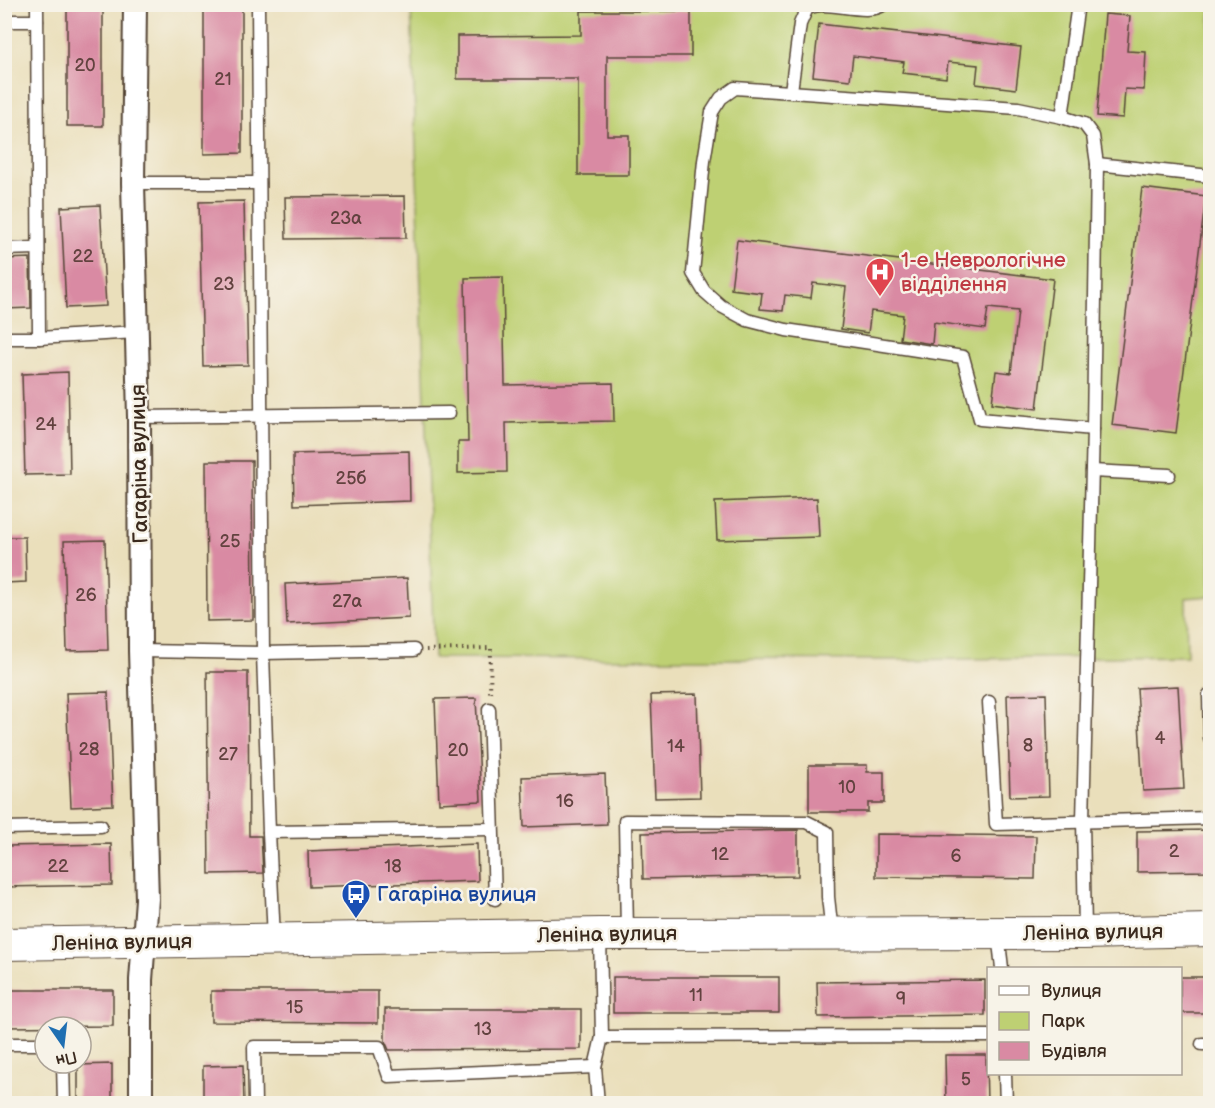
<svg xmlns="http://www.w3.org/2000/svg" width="1215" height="1108" font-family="'Balsamiq Sans',sans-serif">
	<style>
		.green { fill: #bed073; stroke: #7c7d48; stroke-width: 1.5 }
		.building { fill: #d98aa3 }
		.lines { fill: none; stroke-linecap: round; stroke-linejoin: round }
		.lane-casing { stroke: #554536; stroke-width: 15 }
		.street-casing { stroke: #554536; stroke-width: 26 }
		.secondary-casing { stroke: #554536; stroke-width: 34 }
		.path { stroke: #554536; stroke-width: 4; stroke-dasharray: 1.5 4.5; stroke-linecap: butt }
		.lane { stroke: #fff; stroke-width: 12 }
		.street { stroke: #fff; stroke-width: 22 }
		.secondary { stroke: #fff; stroke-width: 32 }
		.labels { text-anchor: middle; stroke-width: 5; stroke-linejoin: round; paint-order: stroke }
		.number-label { font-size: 18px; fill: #62423f }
		.health-label { font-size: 21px; fill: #be3a42; stroke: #f7f3e8; text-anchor: start }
		.street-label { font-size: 21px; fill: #3b2a1e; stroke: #f7f3e8 }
		.transit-label { font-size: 21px; fill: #164399; stroke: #f7f3e8; text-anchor: start }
	</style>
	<rect width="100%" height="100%" fill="#f7f3e8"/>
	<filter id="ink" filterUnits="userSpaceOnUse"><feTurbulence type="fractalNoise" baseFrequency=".0167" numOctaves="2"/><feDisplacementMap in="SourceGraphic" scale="12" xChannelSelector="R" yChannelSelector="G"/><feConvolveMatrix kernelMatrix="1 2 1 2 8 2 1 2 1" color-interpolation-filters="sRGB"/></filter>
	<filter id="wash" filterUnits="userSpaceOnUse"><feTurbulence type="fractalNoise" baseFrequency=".008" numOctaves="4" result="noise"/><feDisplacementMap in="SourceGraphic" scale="24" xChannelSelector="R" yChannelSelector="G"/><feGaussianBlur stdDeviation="1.35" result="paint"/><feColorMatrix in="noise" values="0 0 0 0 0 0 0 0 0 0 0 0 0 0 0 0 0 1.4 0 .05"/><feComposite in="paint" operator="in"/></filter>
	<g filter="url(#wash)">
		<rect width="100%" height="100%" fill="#eadfbb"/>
		<polygon class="green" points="411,5 1210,5 1210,596 1186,598 1187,656 896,660 434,658"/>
		<g id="blocks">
			<g class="building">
				<rect x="67" y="4" width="36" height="122"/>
				<polygon points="204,4 242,4 242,153 204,154"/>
				<polygon points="581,11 691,11 691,56 607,56 607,135 629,135 629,175 578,175 578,79 457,79 457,36 581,35"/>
				<polygon points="1105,14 1130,16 1127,51 1146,52 1144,90 1125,89 1123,118 1097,116"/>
				<polygon points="819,24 1021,47 1016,89 976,84 978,65 948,62 946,78 902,73 904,62 853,56 850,80 813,76"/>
				<polygon points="1142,188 1206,196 1176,433 1112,425"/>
				<polygon points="405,196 406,238 286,239 285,197"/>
				<polygon points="244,201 248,365 203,366 199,202"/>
				<polygon points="100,205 106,306 66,308 61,207"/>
				<polygon points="737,240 1053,279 1037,409 992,403 996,371 1011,373 1018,311 988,308 985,329 934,322 932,344 900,339 903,315 871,311 868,333 841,329 846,287 813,283 811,298 785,295 783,311 760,309 762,293 731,289"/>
				<polygon points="30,258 31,308 4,309 4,259"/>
				<polygon points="503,277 505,385 613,383 614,421 506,423 507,472 458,473 458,442 468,442 465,278"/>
				<polygon points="68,372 70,474 25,475 22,374"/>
				<polygon points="409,451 410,501 294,505 293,454"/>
				<polygon points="206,461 252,461 253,620 207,621"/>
				<polygon points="817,498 819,537 717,540 715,502"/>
				<polygon points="4,537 25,537 26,582 4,583"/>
				<polygon points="105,540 108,650 67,651 64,541"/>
				<polygon points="407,578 409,618 287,624 285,584"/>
				<polygon points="207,672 248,672 249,836 261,836 263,873 209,874"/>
				<polygon points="1178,686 1184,789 1143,791 1137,688"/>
				<polygon points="108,692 113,805 71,807 66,693"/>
				<polygon points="697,694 700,797 655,798 651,695"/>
				<polygon points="1046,694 1049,796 1010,797 1007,695"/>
				<polygon points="476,698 481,801 439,803 435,699"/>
				<polygon points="809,765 867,765 867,772 884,772 884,803 868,803 868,812 809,812"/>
				<polygon points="605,774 607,824 524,827 522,777"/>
				<polygon points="798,830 798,876 643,879 642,833"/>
				<polygon points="1210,830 1210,871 1137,872 1137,831"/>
				<polygon points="876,834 1036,836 1035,879 876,877"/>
				<polygon points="111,844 112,885 4,887 4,846"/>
				<polygon points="477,844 478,881 309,887 308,851"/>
				<rect x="613" y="977" width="166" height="36"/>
				<rect x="1180" y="977" width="30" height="36"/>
				<polygon points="985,980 985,1015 818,1017 817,982"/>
				<polygon points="4,990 113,990 113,1026 4,1027"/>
				<polygon points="211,991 378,991 378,1023 211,1022"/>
				<polygon points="385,1009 581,1009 581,1049 389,1050 385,1041"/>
				<polygon points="945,1055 986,1055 987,1104 946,1104"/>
				<polygon points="112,1064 112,1104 78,1104 78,1065"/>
				<polygon points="243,1065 244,1104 203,1104 203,1066"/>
			</g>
		</g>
	</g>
	<g filter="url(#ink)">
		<use href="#blocks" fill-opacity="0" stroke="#554536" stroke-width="1.5"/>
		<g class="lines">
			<g class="lane-casing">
				<g id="lane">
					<polyline points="37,4 39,338"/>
					<polyline points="258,4 263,653 269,832"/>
					<polyline points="4,21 37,21"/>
					<path d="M791 91 800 24 807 8C811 7 817 5 821 5 839 4 870 15 884 4"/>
					<polyline points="1062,117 1078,4"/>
					<polyline points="133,183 259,183"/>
					<polyline points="4,249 37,248"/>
					<polyline points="4,338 39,338 136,332"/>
					<polyline points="139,417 449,413"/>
					<polyline points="1093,429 980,419 963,357 786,330 747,320 721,306 704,291 693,273 704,161 712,112 721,98 735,88 1018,108 1062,117 1084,124 1093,136 1097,164"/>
					<polyline points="1092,471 1169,475"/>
					<polyline points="140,651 263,653 414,650"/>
					<polyline points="1209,695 1210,738"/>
					<polyline points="989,702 996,824 1210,818"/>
					<polyline points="489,709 495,899"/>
					<polyline points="4,828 101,826"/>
					<polyline points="1085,931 1083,820 1093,429 1097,164 1210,176"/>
					<polyline points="627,932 625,821 807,822 827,832 828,897 832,933"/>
					<polyline points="998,934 1002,968"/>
					<polyline points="274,939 269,832 492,829"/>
					<polyline points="602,1037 988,1036"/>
					<polyline points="4,1044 45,1044"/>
					<polyline points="1202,1044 1210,1044"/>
					<polyline points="63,1063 64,1104"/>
					<polyline points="1005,1074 1006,1104"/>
					<polyline points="255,1104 254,1047 379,1047 389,1076 595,1067"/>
					<polyline points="598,1104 595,1067 602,1037 600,935"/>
				</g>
			</g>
			<g class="street-casing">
				<polyline id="street" points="135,4 133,183 139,417 140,651 147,899 141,980 141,1104"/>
			</g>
			<g class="secondary-casing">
				<polyline id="secondary" points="4,944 600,934 1084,933 1210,930"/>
			</g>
			<polyline class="path" points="426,650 491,648 490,696"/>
			<use href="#lane" class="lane"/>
			<use href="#street" class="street"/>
			<use href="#secondary" class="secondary"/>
		</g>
	</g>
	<defs>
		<g id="hospital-pin" transform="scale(1.5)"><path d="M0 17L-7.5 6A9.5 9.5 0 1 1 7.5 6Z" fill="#e0444e" stroke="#f7f3e8"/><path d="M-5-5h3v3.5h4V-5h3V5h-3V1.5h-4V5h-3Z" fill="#fff"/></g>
		<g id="bus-pin" transform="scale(1.5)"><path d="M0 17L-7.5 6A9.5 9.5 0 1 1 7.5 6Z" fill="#1a4fb4" stroke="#f7f3e8"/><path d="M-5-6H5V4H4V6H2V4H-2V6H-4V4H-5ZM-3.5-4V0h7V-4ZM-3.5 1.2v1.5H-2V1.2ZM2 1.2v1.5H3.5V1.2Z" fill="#fff"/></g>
	</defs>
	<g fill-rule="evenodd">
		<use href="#hospital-pin" x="880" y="272"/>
		<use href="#bus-pin" x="356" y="894"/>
	</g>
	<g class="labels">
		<g class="number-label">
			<text x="85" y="71">20</text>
			<text x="223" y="85">21</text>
			<text x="346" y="224">23а</text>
			<text x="83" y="262">22</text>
			<text x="224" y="290">23</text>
			<text x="46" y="430">24</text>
			<text x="351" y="484">25б</text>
			<text x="230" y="547">25</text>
			<text x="86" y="601">26</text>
			<text x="347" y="607">27а</text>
			<text x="1160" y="744">4</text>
			<text x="1028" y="751">8</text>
			<text x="676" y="752">14</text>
			<text x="89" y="755">28</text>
			<text x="458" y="756">20</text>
			<text x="228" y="760">27</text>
			<text x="847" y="793">10</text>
			<text x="565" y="807">16</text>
			<text x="1174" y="857">2</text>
			<text x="720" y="860">12</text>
			<text x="956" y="862">6</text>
			<text x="58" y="872">22</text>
			<text x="393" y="872">18</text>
			<text x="696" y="1001">11</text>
			<text x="901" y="1005">9</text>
			<text x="295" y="1013">15</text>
			<text x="483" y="1035">13</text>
			<text x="966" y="1085">5</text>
		</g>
		<g class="health-label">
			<text x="901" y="267">1-е Неврологічне<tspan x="901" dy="24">відділення</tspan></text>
		</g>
		<g class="street-label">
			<text transform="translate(139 464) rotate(-91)" y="7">Гагаріна вулиця</text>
			<text transform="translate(1093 932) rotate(-1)" y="7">Леніна вулиця</text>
			<text transform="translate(607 934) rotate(-1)" y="7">Леніна вулиця</text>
			<text transform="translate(122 942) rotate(-1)" y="7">Леніна вулиця</text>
		</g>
		<g class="transit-label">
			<text x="377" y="901">Гагаріна вулиця</text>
		</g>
	</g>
	<rect width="1215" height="1108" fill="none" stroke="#f7f3e8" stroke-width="24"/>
	<rect x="987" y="967" width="195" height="108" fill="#f7f3e8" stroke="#aca397" stroke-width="1.5"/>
	<rect x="999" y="986" width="30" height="9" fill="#ffffff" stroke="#aca397" stroke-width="1.5"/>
	<text x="1041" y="997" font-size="18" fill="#3b2a1e">Вулиця</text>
	<rect x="999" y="1012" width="30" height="18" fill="#bed073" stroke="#aca397" stroke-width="1.5"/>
	<text x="1041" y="1027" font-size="18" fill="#3b2a1e">Парк</text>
	<rect x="999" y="1042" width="30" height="18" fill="#d98aa3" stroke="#aca397" stroke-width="1.5"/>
	<text x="1041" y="1057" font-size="18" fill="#3b2a1e">Будівля</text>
	<g transform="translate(63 1045) rotate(166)"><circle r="28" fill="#f7f3e8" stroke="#aca397" stroke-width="1.5"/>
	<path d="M0-4.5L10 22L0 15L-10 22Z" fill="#1f6fb2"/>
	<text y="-9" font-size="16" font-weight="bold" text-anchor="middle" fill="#3b2a1e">Пн</text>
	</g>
</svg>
